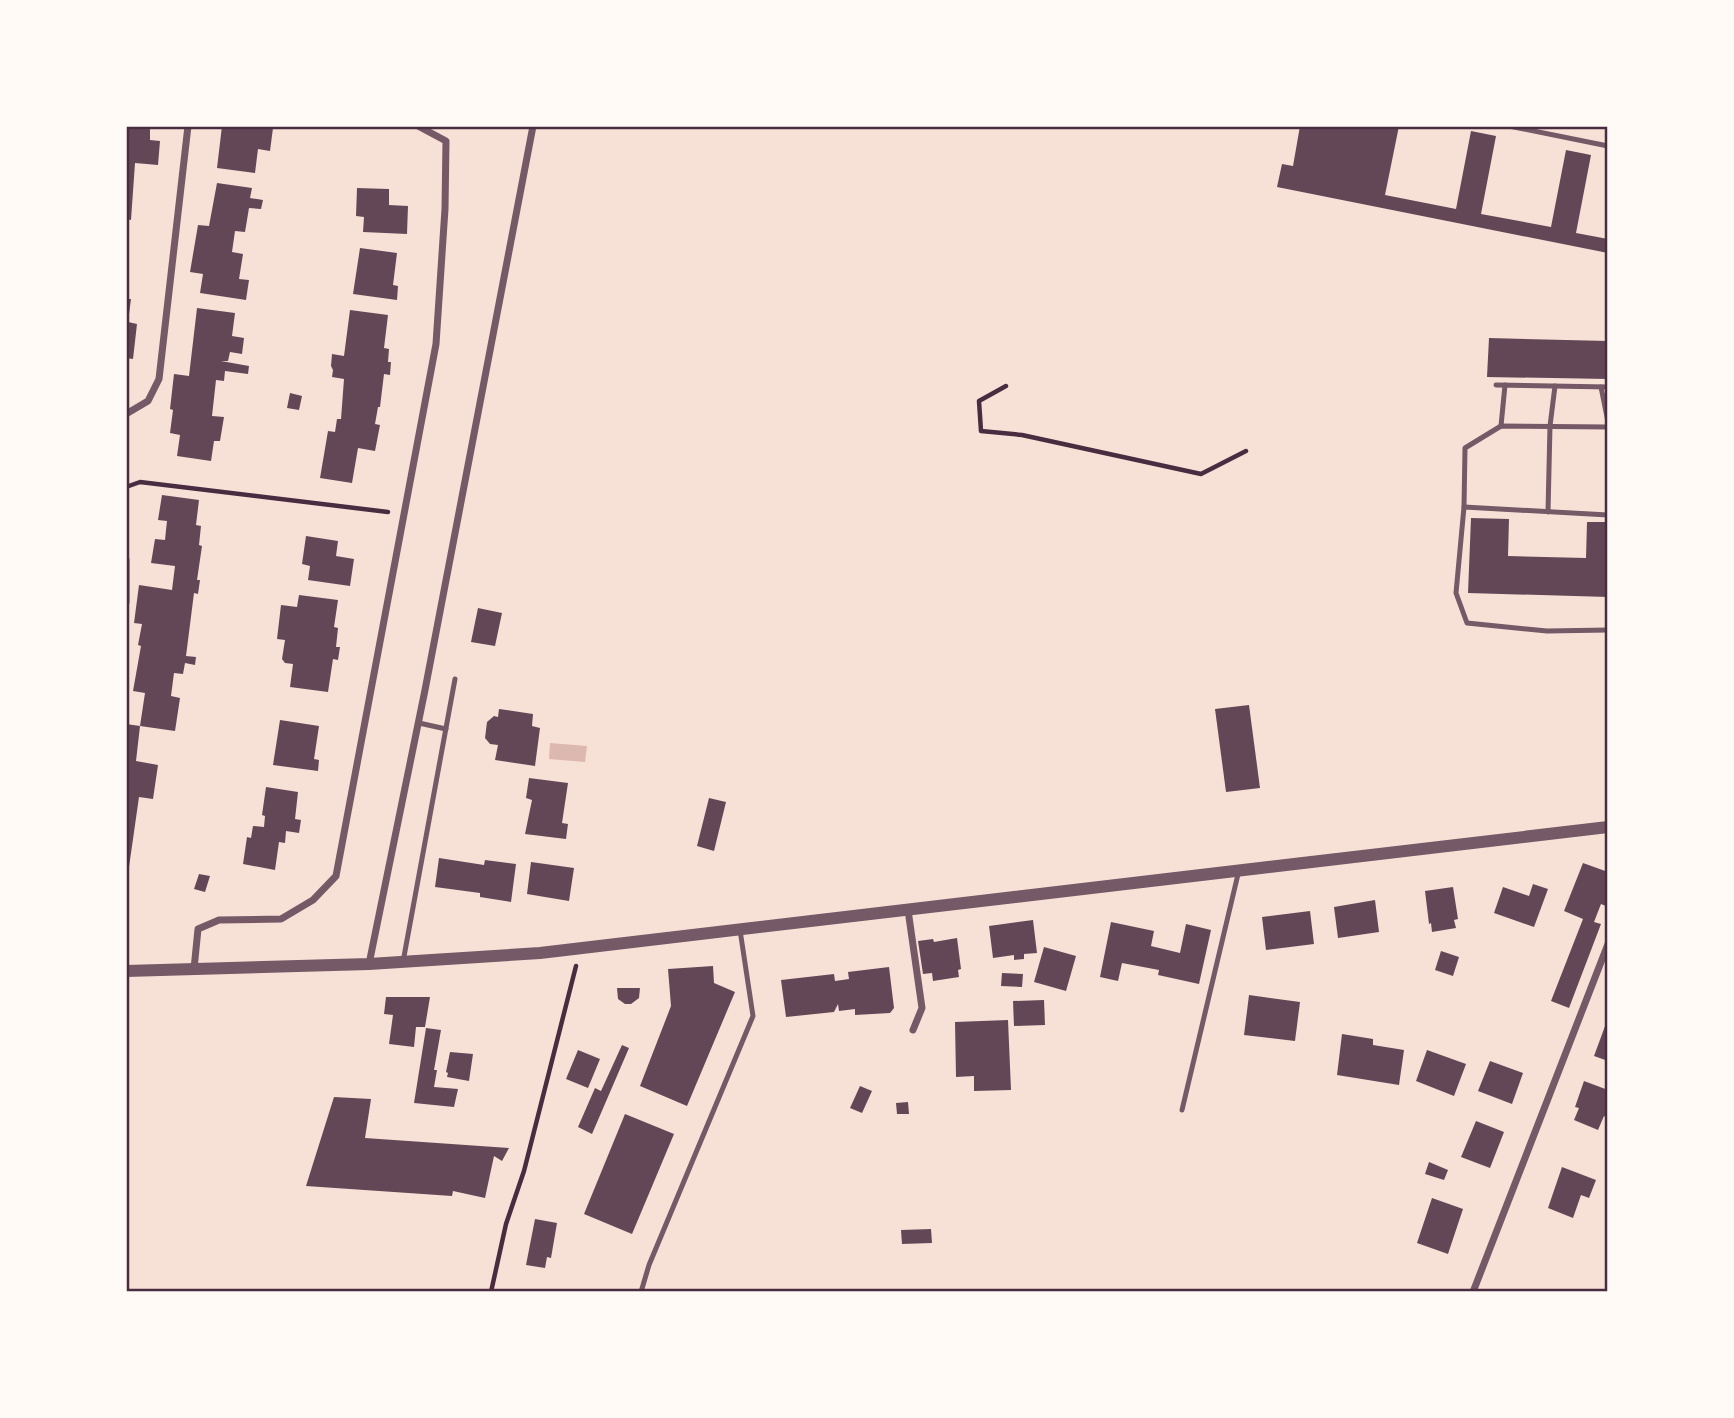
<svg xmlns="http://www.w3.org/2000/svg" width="1734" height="1418" font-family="Lato,sans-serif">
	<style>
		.water { fill: #dcb8b0 }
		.building { fill: #644757 }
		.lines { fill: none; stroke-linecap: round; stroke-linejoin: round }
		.path { stroke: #4a2c40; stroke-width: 4.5 }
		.service { stroke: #755966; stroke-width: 5 }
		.minor { stroke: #755966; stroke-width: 7 }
		.tertiary { stroke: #755966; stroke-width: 12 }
		.neatline { fill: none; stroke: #4a2c40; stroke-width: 2.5 }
	</style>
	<rect width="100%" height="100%" fill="#f7e1d7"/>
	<polygon class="water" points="550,743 587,746 585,762 549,759"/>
	<g class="building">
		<polygon points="126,126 150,126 150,140 160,141 158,165 135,163 131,220 126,219"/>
		<polygon points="222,126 273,128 270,151 258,149 255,173 217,168"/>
		<polygon points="1300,126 1399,126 1385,195 1456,209 1471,131 1496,136 1481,214 1551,227 1566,150 1591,155 1576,233 1608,239 1608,253 1277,187 1282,164 1293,166"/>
		<polygon points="217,183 252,188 250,198 263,200 261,209 249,208 245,232 235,231 232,252 243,254 239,279 249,280 246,300 200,293 203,274 190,272 198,225 209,226"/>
		<polygon points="357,188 389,189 389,205 408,206 407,234 363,232 364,217 356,216"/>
		<polygon points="360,248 397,253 393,285 398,286 397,300 353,294"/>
		<polygon points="126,299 131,299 128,322 137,324 133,359 126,358"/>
		<polygon points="197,308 235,313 232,336 244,338 242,354 230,352 228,361 221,361 249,366 248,374 225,371 224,381 216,380 212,416 224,417 220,441 214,441 211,461 177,456 180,435 170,433 173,410 170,409 174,374 189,376"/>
		<polygon points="350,310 388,315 384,348 389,349 388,362 391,362 390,375 384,374 380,407 378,407 375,424 380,425 375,451 358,448 352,483 320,478 328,431 335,432 337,419 341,419 344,379 332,377 333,370 331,366 332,354 344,356"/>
		<polygon points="1489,338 1608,341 1608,379 1487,377"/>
		<polygon points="290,393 302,396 299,410 287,408"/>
		<polygon points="162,495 199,500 196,525 201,526 199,545 202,546 197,580 200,580 198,594 194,593 186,656 196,657 195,665 185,663 183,674 174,673 171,696 180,698 175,731 140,726 145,693 133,691 141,646 138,645 142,624 134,623 139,585 172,590 175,566 151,563 155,539 165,540 166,530 167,521 158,520"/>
		<polygon points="1471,518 1509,519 1508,556 1586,558 1587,522 1608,522 1608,597 1468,593"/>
		<polygon points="306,536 338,541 336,556 354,559 350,586 308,580 310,566 302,564"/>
		<polygon points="299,595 338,600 334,627 338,628 336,647 340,647 338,660 333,659 328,692 290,687 293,664 285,663 282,659 285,640 277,639 281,605 297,607"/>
		<polygon points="478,608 502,613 495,646 471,642"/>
		<polygon points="1249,705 1260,788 1226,792 1215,709"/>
		<polygon points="499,709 533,714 532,726 540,728 535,766 495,760 498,745 490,744 485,738 487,722 494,716 498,717"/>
		<polygon points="280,720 319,726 314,759 319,760 318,771 273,765"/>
		<polygon points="126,724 140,726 136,761 158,765 153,799 139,797 128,874"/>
		<polygon points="529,778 568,783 562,823 568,824 566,839 525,834 532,800 526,798"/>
		<polygon points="266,787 298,792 295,819 301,820 299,833 286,831 285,843 279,842 275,870 243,864 247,837 251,838 253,826 264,827 265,816 262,815"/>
		<polygon points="709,798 726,802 714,851 697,846"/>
		<polygon points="439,858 484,865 485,860 516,864 511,902 480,897 480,893 435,887"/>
		<polygon points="531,862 574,868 569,901 527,894"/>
		<polygon points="1583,863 1608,872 1608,907 1601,904 1594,922 1601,924 1569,1008 1551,1001 1583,919 1564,911"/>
		<polygon points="199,874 210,876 205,892 194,889"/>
		<polygon points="1533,884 1548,889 1534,927 1494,913 1503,887 1529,896"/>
		<polygon points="1453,887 1458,919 1454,920 1456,928 1432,932 1431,923 1429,924 1425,891"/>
		<polygon points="1375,900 1379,932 1338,938 1334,907"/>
		<polygon points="1310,911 1314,944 1266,950 1262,917"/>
		<polygon points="1033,920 1037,953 1024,954 1024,959 1014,960 1014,955 993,958 989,926"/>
		<polygon points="1111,922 1154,931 1151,946 1180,953 1186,924 1211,930 1199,984 1158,975 1159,970 1122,963 1118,981 1100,977"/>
		<polygon points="957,938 961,969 958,970 959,977 933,981 932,973 923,974 918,941 933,939 934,942"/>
		<polygon points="1044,947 1076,956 1066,991 1034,982"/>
		<polygon points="1441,951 1459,957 1453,976 1435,970"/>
		<polygon points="713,966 714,983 735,992 687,1106 640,1086 671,1006 668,969"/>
		<polygon points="889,967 894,1008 890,1013 855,1015 855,1009 839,1011 838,1004 834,1012 786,1017 781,980 834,974 835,981 849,979 848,972"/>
		<polygon points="1002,973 1023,974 1022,987 1001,986"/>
		<polygon points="617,988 640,988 639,998 631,1004 625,1004 618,999"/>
		<polygon points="1249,995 1300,1002 1295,1041 1244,1035"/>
		<polygon points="386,997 430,997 425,1027 416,1027 414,1047 389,1044 393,1015 384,1014"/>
		<polygon points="1044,1000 1045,1025 1014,1026 1013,1001"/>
		<polygon points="1608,1018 1608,1061 1594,1056"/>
		<polygon points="1008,1020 1011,1090 974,1091 974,1076 956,1077 955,1022"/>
		<polygon points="426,1028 441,1030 434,1070 437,1070 434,1087 458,1089 454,1107 414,1103"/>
		<polygon points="1342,1034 1373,1039 1373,1045 1404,1050 1399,1085 1337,1075"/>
		<polygon points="622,1045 629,1048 592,1134 578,1127 595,1088 601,1091"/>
		<polygon points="578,1050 600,1059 588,1088 566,1079"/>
		<polygon points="1427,1050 1466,1064 1454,1096 1416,1081"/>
		<polygon points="450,1052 473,1054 469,1081 447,1077 448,1073 446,1072"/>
		<polygon points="1490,1061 1523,1073 1512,1104 1478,1091"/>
		<polygon points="1584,1081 1608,1090 1608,1118 1604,1116 1598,1130 1574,1120 1579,1108 1575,1107"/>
		<polygon points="860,1086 872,1091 862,1113 850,1108"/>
		<polygon points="334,1097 371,1099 365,1138 509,1148 502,1161 494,1156 485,1198 453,1191 452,1196 306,1186"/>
		<polygon points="908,1102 909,1114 897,1114 896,1103"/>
		<polygon points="625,1114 674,1134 632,1234 584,1214"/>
		<polygon points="1476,1121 1504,1132 1490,1168 1461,1157"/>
		<polygon points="1429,1162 1448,1170 1444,1180 1425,1174"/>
		<polygon points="1562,1167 1596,1180 1589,1198 1581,1195 1573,1218 1548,1208"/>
		<polygon points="1432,1198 1463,1209 1448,1254 1417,1243"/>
		<polygon points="535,1219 557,1223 551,1258 547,1257 545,1268 526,1265"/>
		<polygon points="931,1229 932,1243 902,1244 901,1230"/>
	</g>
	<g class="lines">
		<g class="path">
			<polyline points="1006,386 979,401 981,431 1022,435 1201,474 1246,451"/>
			<polyline points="126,487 140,482 388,512"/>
			<polyline points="491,1292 506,1224 524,1171 576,966"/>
		</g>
		<g class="service">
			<polyline points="1509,126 1608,146"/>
			<polyline points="1496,385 1608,387"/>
			<polyline points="1601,387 1608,422"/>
			<polyline points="1501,426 1505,385"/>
			<polyline points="1464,507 1465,448 1501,426 1608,427"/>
			<polyline points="1548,512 1550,426 1555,386"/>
			<polyline points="1608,515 1464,507 1456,593 1467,623 1547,631 1608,630"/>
			<polyline points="419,723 446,729"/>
			<polyline points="403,962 455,679"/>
			<polyline points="1182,1110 1239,870"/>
			<polyline points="641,1292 649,1265 753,1016 740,930"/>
		</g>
		<g class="minor">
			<polyline points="126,414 148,401 159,379 188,126"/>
			<polyline points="126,560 126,602"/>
			<polyline points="908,910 922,1008 913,1030"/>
			<polyline points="369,964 425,690 533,126"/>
			<polyline points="194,969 198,929 219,920 281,919 313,900 336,876 436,344 445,209 446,141 418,126"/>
			<polyline points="1473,1292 1608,944"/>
		</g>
		<polyline class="tertiary" points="126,971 369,964 540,953 1608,827"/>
	</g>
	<rect width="1734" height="1418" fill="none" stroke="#fffaf5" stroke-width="256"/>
	<rect x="128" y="128" width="1478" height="1162" class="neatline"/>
</svg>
